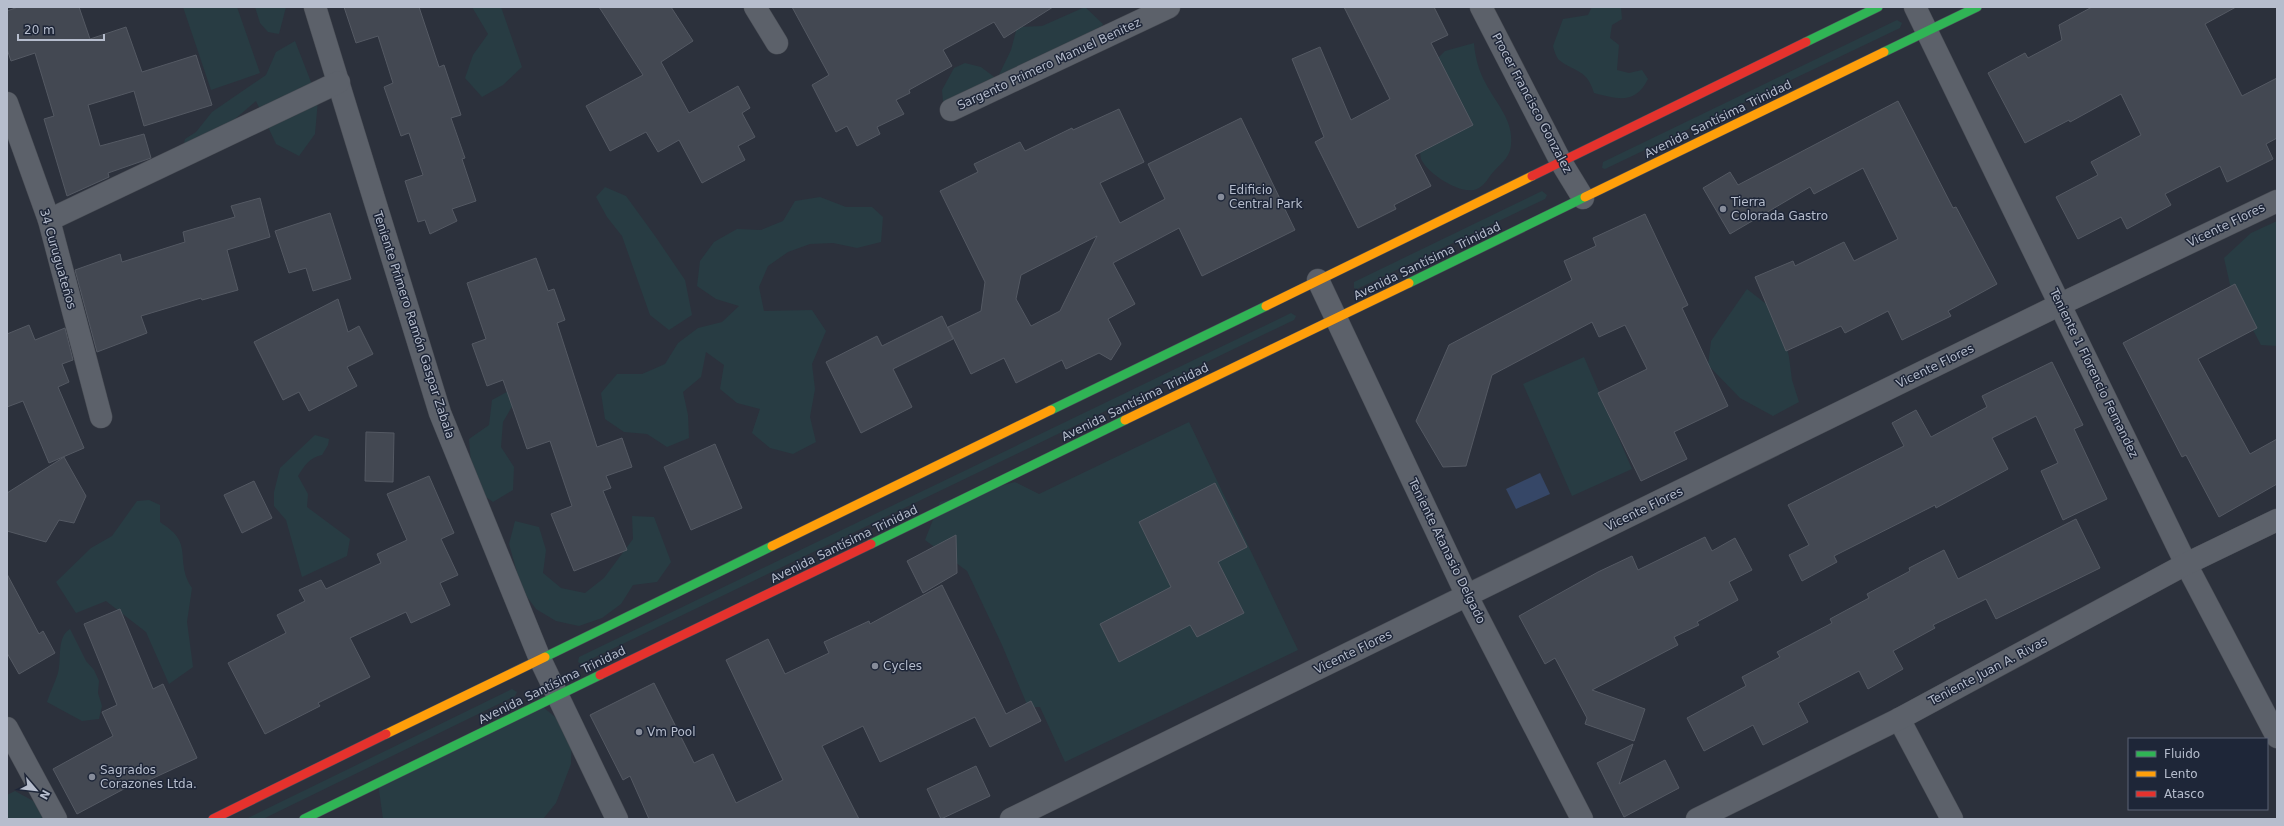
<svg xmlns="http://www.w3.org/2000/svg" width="2284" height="826" font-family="'DejaVu Sans',sans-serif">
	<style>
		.green { fill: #283c43 }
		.water { fill: #364767 }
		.building { fill: #434852; stroke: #545963; fill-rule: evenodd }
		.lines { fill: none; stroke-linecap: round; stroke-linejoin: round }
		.street-casing { stroke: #484c54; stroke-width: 23 }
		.fast-casing { stroke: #4a4e59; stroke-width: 10 }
		.slow-casing { stroke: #4a4e59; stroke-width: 10 }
		.jam-casing { stroke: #4a4e59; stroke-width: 10 }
		.street { stroke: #5c616a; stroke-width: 22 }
		.fast { stroke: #30b455; stroke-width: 9 }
		.slow { stroke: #ff9f0a; stroke-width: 9 }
		.jam { stroke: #e5322d; stroke-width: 9 }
		.poi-dot { fill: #868c9a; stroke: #1e2638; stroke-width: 1.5 }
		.labels { text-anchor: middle; stroke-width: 3; stroke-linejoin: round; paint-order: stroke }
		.street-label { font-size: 12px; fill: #b6bdcd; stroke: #1e2638 }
		.poi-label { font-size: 12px; fill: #b6bdcd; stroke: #1e2638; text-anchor: start }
	</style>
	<rect width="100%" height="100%" fill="#2c313c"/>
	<g class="green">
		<polygon points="183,7 237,7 260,73 211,90"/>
		<polygon points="255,7 286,7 279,34 268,32 260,23"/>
		<polygon points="472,7 501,7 522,67 503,85 482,97 465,78 473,55 488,34"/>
		<polygon points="1085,7 1103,24 1095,41 944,114 942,90 954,68 965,63 981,67 997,79 1011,50 1017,27 1042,26"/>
		<path d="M1592 7H1621L1622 19 1612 25 1610 38 1619 45 1617 70 1629 73 1642 70 1648 79C1635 105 1618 99 1594 93 1587 69 1576 73 1559 60 1556 57 1554 50 1553 46L1563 19 1588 15Z"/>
		<polygon points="1897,20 1902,23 1900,28 1605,169 1602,168 1603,162"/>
		<polygon points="295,41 318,100 315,134 299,156 276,144 256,101 221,131 182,151 185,139 196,132 212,112 266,75 276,52"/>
		<path d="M1474 43C1475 57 1479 72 1486 84 1496 103 1514 121 1511 145 1510 156 1503 162 1495 170 1488 177 1486 185 1477 189 1461 196 1427 173 1421 159 1420 155 1420 150 1420 146L1436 60 1445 51Z"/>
		<polygon points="605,187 626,196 655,236 685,280 692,315 669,330 650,315 622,236 607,217 596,197"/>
		<polygon points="1542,191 1547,195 1545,199 1357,289 1354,288 1354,282"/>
		<polygon points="820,197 846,207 872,207 883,217 881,242 857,248 833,243 810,244 788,252 768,266 759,287 764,311 812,310 826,331 812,364 815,389 810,417 816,442 793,454 770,448 752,433 760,409 737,403 720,389 724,365 706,352 701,377 683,392 688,415 689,438 667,447 647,434 624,432 605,419 601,393 617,374 642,374 665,364 678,343 698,328 722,322 739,306 716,299 697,286 700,261 714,242 737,229 761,230 783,221 795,201"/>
		<polygon points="2277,221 2277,346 2261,345 2231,289 2224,258 2251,233"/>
		<polygon points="1747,289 1779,314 1789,357 1792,380 1799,402 1773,416 1740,398 1708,365 1711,341"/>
		<polygon points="1291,313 1296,316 1294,320 581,664 578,662 579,657"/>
		<polygon points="1584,357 1632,469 1572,496 1523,384"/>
		<polygon points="514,388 514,403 503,422 501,447 514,467 513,490 493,502 473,488 469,439 489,425 492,400"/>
		<polygon points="1189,422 1298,650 1065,762 1040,707 1028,707 1002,645 967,571 925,540 940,502 1015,482 1039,494"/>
		<path d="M315 435 329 439 328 445 322 455C309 458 305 465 298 476L308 494 307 507 350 539 347 556 302 577 286 520 274 506V492L280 468Z"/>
		<path d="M149 500 160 505V522C167 527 175 532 179 540 186 554 179 569 192 588L187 622 193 667 169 684 146 632 106 601 76 613 56 582 91 548 112 536 137 501Z"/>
		<polygon points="632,516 654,517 671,562 657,582 633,585 621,604 602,618 579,626 556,621 536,609 522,590 509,544 515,521 539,527 546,550 543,573 561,588 585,593 604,578 633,539"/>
		<path d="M70 629 86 661 94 670 99 681 98 693 102 706 99 719 82 721 47 702C50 692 55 683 58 673 62 658 56 638 70 629Z"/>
		<polygon points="512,689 517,692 515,696 263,819 246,819"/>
		<polygon points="537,702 572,731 571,764 556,803 543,819 383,819 378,783"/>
		<polygon points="15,791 37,803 54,819 7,819 7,795"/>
	</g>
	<polygon class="water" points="1540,473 1550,494 1516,509 1506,489"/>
	<g class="building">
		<polygon points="18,7 79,7 90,39 126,27 142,72 196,55 212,105 144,126 134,91 88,105 100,146 144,134 151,158 108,173 109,177 67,196 44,119 54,116 35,53 11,61 7,49 7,11"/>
		<polygon points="344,7 419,7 439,67 444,65 461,115 451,118 465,158 462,159 476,201 452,209 457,221 430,234 425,220 418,222 405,181 423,175 409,133 401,136 384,87 393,83 378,36 356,43"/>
		<polygon points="599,7 671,7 693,41 661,62 689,113 738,86 750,108 742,113 755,137 738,146 745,160 702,183 679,140 658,152 646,132 610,151 586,106 643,75"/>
		<polygon points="792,7 1053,7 1004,38 994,22 943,50 952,66 909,90 910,93 896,100 904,114 877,127 880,134 857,146 847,126 836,132 812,85 829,75"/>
		<polygon points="1344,7 1434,7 1448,35 1431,43 1473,125 1415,155 1431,186 1394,205 1396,209 1358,228 1315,142 1324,137 1292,59 1320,47 1351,120 1390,99"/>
		<polygon points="2092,7 2236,7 2205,24 2242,96 2277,78 2277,138 2266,144 2273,159 2227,182 2220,166 2165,194 2171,205 2127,229 2121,217 2078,239 2056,197 2098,175 2091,162 2141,135 2121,94 2070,122 2069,120 2025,143 1988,73 2025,53 2028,58 2062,40 2059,25"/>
		<polygon points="1898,101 1953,208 1956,207 1997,284 1948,311 1951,316 1902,340 1888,311 1845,333 1841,326 1786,351 1755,277 1793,261 1795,266 1844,242 1854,261 1898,239 1863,168 1814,194 1810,187 1730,234 1703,188 1730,172 1738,185"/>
		<path d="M1119 109 1144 162 1100 183 1120 223 1165 199 1148 164 1241 118 1295 230 1202 276 1179 228 1113 263 1135 304 1108 319 1121 344 1111 360 1099 353 1066 369 1062 360 1016 383 1004 358 971 374 948 327 981 311 985 282 940 191 978 172 974 164 1020 142 1025 151 1072 128 1073 130ZM1097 236 1060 311 1031 326 1016 299 1021 275Z"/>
		<polygon points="260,198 270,237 227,250 238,290 202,300 201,298 141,316 147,333 97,352 75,270 120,254 122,262 185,242 183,232 235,217 231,206"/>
		<polygon points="330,213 351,279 313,291 306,268 289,273 275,231"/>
		<polygon points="1645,214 1688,305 1682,308 1728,406 1674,432 1687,459 1641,481 1598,393 1647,369 1625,325 1599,337 1592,322 1492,375 1466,466 1443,467 1416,421 1449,345 1572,280 1564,261 1596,246 1593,238"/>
		<polygon points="536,258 548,291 554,289 565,320 557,323 597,447 622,438 632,467 606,476 611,488 603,491 627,550 574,571 551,514 572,506 550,441 527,449 503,380 487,386 472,344 486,339 467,283"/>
		<polygon points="2235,284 2257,328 2198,359 2250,454 2277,439 2277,484 2219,517 2186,455 2182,457 2123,343"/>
		<polygon points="338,299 348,332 359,326 373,354 347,367 357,386 309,411 299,392 283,400 254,342"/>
		<polygon points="942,316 953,339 893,369 912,407 861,433 826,362 877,336 882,346"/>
		<polygon points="29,325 35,340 65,328 73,360 62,364 69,382 58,387 84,448 49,463 23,401 7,407 7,334"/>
		<polygon points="2052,362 2083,425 2074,429 2107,499 2063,520 2041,471 2058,463 2036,416 1992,438 2008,469 1936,508 1935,505 1834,556 1837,562 1802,581 1789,555 1809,545 1788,505 1904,446 1892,423 1916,410 1931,437 1987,407 1982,396"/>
		<polygon points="366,432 394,433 393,482 365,481"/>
		<polygon points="715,444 742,508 691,530 664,467"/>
		<polygon points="64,457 86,496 74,523 59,520 46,542 7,531 7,493"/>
		<polygon points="429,476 454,533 441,539 458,575 440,583 450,605 411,623 406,612 350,638 370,677 318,703 320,706 265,734 228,663 286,633 277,615 305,601 299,590 321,580 326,589 381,563 377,554 407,540 387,494"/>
		<polygon points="254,481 272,518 242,533 224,495"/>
		<polygon points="1215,483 1247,547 1218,562 1244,613 1197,637 1190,625 1119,662 1100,624 1171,587 1139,522"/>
		<polygon points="2076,519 2100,568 1996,619 1986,599 1933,625 1935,628 1893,651 1903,669 1868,689 1859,671 1798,703 1808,722 1763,745 1753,725 1704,751 1687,718 1746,686 1742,677 1780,657 1777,652 1832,623 1830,619 1869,598 1867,594 1910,571 1909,568 1944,550 1958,579"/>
		<polygon points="956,535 957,573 923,593 907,561"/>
		<polygon points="1705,537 1712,551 1735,538 1752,570 1729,582 1738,600 1697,622 1699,625 1674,637 1678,645 1592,690 1645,709 1634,741 1585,724 1587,718 1555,658 1545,664 1519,616 1598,572 1632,556 1638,570"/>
		<polygon points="7,574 39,634 43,631 55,653 19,674 7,653"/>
		<polygon points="942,585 1006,714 1031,701 1041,721 990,747 975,717 880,762 863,726 822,746 859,819 649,819 630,776 623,780 590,715 654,683 694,763 713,754 736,803 783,780 726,660 768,639 785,674 829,653 824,642 869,621 870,624"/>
		<polygon points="120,609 153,689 163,684 197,758 136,786 135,783 77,814 53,769 113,736 102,712 117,705 84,624"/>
		<polygon points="1633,744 1619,784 1665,760 1679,788 1624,817 1597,763"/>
		<polygon points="976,766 990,796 941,819 927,789"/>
	</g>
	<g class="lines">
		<g class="street-casing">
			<g id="street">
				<polyline points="315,7 440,413 540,659 617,819"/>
				<polyline points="755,7 777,43"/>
				<polyline points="1481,7 1561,162 1583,198"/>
				<polyline points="1915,7 2186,564 2277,737"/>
				<polyline points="7,103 49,220 101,417"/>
				<polyline points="951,110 1169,7"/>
				<polyline points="49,220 339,82"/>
				<polyline points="1318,280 1467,596 1582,819"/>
				<polyline points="1899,719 1952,819"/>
				<polyline points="7,728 56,819"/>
				<polyline points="1011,819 2061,304 2277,201"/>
				<polyline points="1697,819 1899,719 2186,564 2277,520"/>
			</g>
		</g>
		<g class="fast-casing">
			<g id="fast">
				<polyline points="1806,42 1878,7"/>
				<polyline points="1884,52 1977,7"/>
				<polyline points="1409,283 1585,197"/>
				<polyline points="1051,410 1266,306"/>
				<polyline points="871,544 1125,420"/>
				<polyline points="545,657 772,546"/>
				<polyline points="304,819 600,675"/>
			</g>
		</g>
		<g class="slow-casing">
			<g id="slow">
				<polyline points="1585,197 1884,52"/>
				<polyline points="1266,306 1532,176"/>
				<polyline points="1125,420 1409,283"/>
				<polyline points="772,546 1051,410"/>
				<polyline points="386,734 545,657"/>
			</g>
		</g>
		<g class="jam-casing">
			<g id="jam">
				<polyline points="1532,176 1806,42"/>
				<polyline points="600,675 871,544"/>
				<polyline points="213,819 386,734"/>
			</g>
		</g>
		<use href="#street" class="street"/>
		<use href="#fast" class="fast"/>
		<use href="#slow" class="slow"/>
		<use href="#jam" class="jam"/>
	</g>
	<g class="poi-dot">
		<circle cx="1221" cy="197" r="4"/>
		<circle cx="1723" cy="209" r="4"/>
		<circle cx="875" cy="666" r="4"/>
		<circle cx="639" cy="732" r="4"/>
		<circle cx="92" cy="777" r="4"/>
	</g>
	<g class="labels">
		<g class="street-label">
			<text transform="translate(1049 64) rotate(-25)" y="4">Sargento Primero Manuel Benitez</text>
			<text transform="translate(1532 103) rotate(62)" y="4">Procer Francisco Gonzalez</text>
			<text transform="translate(1718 119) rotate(-26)" y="4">Avenida Santísima Trinidad</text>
			<text transform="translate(2226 225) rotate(-26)" y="4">Vicente Flores</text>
			<text transform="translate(58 259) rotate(74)" y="4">34 Curuguateños</text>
			<text transform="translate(1427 261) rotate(-26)" y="4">Avenida Santísima Trinidad</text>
			<text transform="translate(414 325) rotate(72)" y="4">Teniente Primero Ramón Gaspar Zabala</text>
			<text transform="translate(1935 366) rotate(-26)" y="4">Vicente Flores</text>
			<text transform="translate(2094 373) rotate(64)" y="4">Teniente 1 Florencio Fernandez</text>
			<text transform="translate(1135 402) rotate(-26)" y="4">Avenida Santísima Trinidad</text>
			<text transform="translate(1644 509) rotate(-26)" y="4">Vicente Flores</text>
			<text transform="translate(844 544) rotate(-26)" y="4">Avenida Santísima Trinidad</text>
			<text transform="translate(1447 551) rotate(64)" y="4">Teniente Atanasio Delgado</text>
			<text transform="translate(1353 652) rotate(-26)" y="4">Vicente Flores</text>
			<text transform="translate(1988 671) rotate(-28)" y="4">Teniente Juan A. Rivas</text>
			<text transform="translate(552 685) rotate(-26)" y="4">Avenida Santísima Trinidad</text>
		</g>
		<g class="poi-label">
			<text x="1229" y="194">Edificio<tspan x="1229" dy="14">Central Park</tspan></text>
			<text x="1731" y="206">Tierra<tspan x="1731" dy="14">Colorada Gastro</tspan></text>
			<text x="883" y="670">Cycles</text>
			<text x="647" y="736">Vm Pool</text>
			<text x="100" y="774">Sagrados<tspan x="100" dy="14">Corazones Ltda.</tspan></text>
		</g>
	</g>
	<rect width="2284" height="826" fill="none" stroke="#b6bdcd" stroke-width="16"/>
	<rect x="2128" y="738" width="140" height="72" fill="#1e2638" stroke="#5b6274"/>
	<rect x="2136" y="751" width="20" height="6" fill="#30b455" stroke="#5b6274"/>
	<text x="2164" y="758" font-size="12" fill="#b6bdcd">Fluido</text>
	<rect x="2136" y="771" width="20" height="6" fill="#ff9f0a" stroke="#5b6274"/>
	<text x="2164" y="778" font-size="12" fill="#b6bdcd">Lento</text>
	<rect x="2136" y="791" width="20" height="6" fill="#e5322d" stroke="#5b6274"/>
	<text x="2164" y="798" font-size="12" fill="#b6bdcd">Atasco</text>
	<g transform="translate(36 790) rotate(118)" stroke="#1e2638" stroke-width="3" paint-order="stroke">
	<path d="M0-3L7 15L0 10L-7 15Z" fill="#b6bdcd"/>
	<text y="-6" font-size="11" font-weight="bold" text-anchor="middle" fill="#b6bdcd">N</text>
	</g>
	<path d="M18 34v6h86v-6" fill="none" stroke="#b6bdcd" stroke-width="2"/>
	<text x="24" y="34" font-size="12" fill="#b6bdcd" stroke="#1e2638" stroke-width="3" paint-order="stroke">20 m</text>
</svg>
